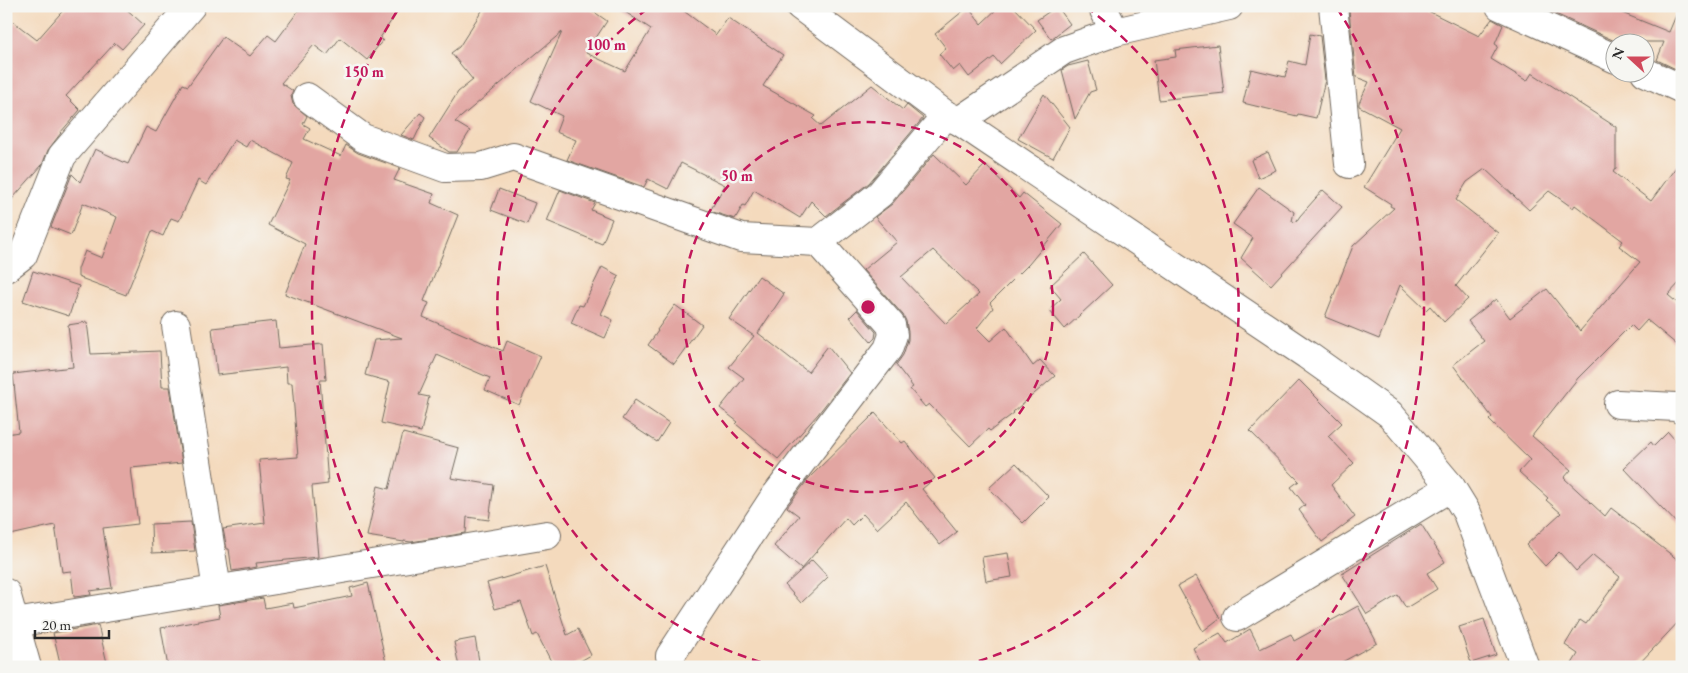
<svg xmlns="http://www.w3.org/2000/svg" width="1688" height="673" font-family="'EB Garamond',serif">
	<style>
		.building { fill: #e2a6a2; fill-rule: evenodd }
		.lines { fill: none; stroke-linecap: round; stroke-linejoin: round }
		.minor-casing { stroke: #71685e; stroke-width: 30 }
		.minor { stroke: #fff; stroke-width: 28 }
		.ring { fill: none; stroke: #c2185b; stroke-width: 2.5; stroke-dasharray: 9 6 }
		.centre { fill: #c2185b; stroke: #f6f6f2; stroke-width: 2.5 }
		.ring-label { font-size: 15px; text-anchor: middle; font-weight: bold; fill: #c2185b; stroke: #f6f6f2; stroke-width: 5; stroke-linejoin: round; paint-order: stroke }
	</style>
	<rect width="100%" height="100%" fill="#f6f6f2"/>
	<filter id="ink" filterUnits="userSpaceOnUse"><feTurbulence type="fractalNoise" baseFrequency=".02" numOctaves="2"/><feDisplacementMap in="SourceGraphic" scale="10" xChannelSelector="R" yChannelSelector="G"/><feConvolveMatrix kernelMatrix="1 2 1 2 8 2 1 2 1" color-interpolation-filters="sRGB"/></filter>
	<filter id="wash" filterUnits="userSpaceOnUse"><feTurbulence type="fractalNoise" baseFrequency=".0096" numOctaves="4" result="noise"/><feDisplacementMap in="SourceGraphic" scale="20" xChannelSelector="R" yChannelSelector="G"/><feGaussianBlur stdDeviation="1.12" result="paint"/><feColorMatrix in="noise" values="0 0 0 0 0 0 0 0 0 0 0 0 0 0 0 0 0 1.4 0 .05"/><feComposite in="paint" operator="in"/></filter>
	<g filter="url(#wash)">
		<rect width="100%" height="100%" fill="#f4dabd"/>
		<g id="blocks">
			<g class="building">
				<polygon points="67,6 123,6 144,25 122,49 115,43 66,96 80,110 60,133 61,133 48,150 42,165 6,206 6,16 37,40"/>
				<polygon points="302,6 401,6 380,38 383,40 367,60 340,38 327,55 314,45 281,83 293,91 291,96 293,104 307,116 303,124 310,128 304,139 341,156 346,145 358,153 400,168 394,180 434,194 431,203 458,215 424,301 429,303 423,317 503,351 507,341 541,356 519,405 485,390 490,378 437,355 419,395 429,397 421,432 381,423 390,382 365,375 374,340 402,338 285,294 305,244 268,225 290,180 286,179 293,163 250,140 246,147 234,140 206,185 198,180 179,221 171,218 163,236 152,231 126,295 78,277 78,269 85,251 102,258 117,217 83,203 71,235 51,227 72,174 80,182 95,149 128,164 146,127 156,132 183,84 188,86 223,37 250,56 268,35 276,41"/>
				<polygon points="485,6 593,6 590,9 607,21 586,53 625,71 651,29 616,6 677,6 716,35 728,18 783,55 763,86 816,116 813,119 821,126 872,85 903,110 907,105 923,118 869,183 826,216 811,201 800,218 754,190 745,206 743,205 735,219 710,211 725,185 681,163 668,189 648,179 644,187 567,160 576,140 556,132 562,116 531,101 562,32 455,122 470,131 457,152 449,152 429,138 458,92 473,80 451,53 459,47"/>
				<polygon points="1000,6 1013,6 1036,30 1000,64 994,57 969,77 960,65 953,71 939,54 946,48 935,34 968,7 981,24"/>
				<polygon points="1057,6 1070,24 1051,39 1037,20"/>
				<polygon points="1351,6 1418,6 1479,36 1492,19 1503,25 1495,44 1498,46 1491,59 1527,81 1532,73 1616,127 1616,168 1613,172 1651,201 1682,159 1682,280 1668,295 1682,307 1682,349 1647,320 1637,331 1631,325 1578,378 1532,436 1571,470 1564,478 1605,516 1611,508 1682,563 1682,618 1636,667 1570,667 1578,654 1565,645 1580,620 1586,624 1620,577 1593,555 1576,571 1559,552 1545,566 1526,545 1561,513 1546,500 1548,498 1519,472 1530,460 1489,420 1492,417 1453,365 1484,341 1468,321 1496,299 1510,318 1547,289 1580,331 1640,262 1619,246 1623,241 1575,205 1573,208 1549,191 1529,210 1485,169 1467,182 1456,200 1498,233 1456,286 1468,299 1444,322 1430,306 1426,310 1400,285 1379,339 1325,317 1353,246 1394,208 1390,206 1391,204 1364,187 1400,128 1359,106 1359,103 1369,82 1356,77 1349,11"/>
				<polygon points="1538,6 1623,6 1622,13 1669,32 1680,6 1682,6 1682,72 1657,60 1664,42 1617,42"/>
				<polygon points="1310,34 1320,36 1325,80 1316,118 1298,114 1297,116 1243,103 1251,69 1285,77 1289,61 1305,65"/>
				<polygon points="1218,45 1224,93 1159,100 1154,60 1176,57 1175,50"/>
				<polygon points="1088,61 1096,90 1090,92 1075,119 1062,70 1068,66"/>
				<polygon points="1044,94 1070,127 1053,158 1018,139"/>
				<polygon points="420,113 425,117 414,140 401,135"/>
				<polygon points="1268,152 1276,170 1258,178 1251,160"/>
				<path d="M934 154 966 185 985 165 1019 198 1023 193 1062 224 1029 264 990 303 993 308 977 328 990 341 1006 327 1033 366 1040 360 1055 376 1013 412 1014 413 990 431 988 429 970 446 929 404 925 407 910 389 913 387 896 365 903 355 908 340V332L906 321 903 315 863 270 897 242 875 217 892 204ZM933 250 979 294 946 324 901 277Z"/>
				<polygon points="1259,187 1294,212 1292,221 1296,222 1300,216 1323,190 1342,207 1271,285 1241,258 1253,238 1233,224"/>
				<polygon points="499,189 535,203 527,224 491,210"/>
				<polygon points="560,190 595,203 591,210 612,219 602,244 547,221"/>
				<polygon points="1084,254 1112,285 1065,329 1049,310 1061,299 1050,286"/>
				<polygon points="602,267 619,276 601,314 613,320 605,338 571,323 579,305 583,306"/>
				<polygon points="33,271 79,286 69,316 23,301"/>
				<polygon points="759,276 784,294 758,333 808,372 828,346 850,373 818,414 778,459 736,424 738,422 720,408 744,378 729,367 754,336 729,319"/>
				<polygon points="675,305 702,325 674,364 648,345 658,331 657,330"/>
				<polygon points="857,310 876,332 875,338 871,342 850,317"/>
				<polygon points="276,321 279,348 323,344 326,380 320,380 328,484 312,486 318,557 256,563 257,567 232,571 229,549 227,549 223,529 265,523 259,460 298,457 292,383 287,383 286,367 217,375 212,328"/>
				<polygon points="87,322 91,354 160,351 162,387 170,387 182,463 131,468 138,524 103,528 112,588 90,591 91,595 74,597 71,571 62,572 55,525 6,536 6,434 19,432 13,374 73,367 68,325"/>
				<polygon points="1299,380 1342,423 1328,436 1354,463 1331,485 1355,517 1322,542 1299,510 1305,505 1291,487 1299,481 1250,431"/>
				<polygon points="635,400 669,423 657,442 622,419"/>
				<polygon points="875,413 902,443 905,441 935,478 922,489 957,532 940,545 906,502 877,529 863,514 852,525 846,518 801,569 774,546 799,516 787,507 809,478"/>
				<polygon points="1668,432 1682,448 1682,529 1624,468 1651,442 1654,446"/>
				<polygon points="403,433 459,448 451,478 494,485 489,520 467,517 466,533 411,542 404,541 404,542 367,536 378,486 389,489"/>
				<polygon points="1016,463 1049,497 1023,523 989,488"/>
				<polygon points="191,522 195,551 152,553 151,524"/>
				<polygon points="1421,524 1445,562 1427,573 1437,589 1406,608 1398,595 1367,614 1342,574"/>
				<polygon points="1008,553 1012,577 986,581 982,557"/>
				<polygon points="812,560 828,577 801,603 785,585"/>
				<polygon points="545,566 567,635 578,629 591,655 570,667 554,667 537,634 533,636 521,602 495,609 487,583"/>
				<polygon points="1196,576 1220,618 1203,631 1178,586"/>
				<polygon points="368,583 387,667 168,667 161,628 220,617 218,605 263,598 265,608 293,603 294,608 352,596 350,588"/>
				<polygon points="1358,606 1377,643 1333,667 1203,667 1193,648 1220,633 1227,643 1250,629 1260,649 1291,634 1294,641"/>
				<polygon points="1484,619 1496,655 1471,663 1459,627"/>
				<polygon points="98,625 108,667 61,667 53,633"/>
				<polygon points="475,638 480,667 459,667 454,642"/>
			</g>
		</g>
	</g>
	<g filter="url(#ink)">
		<use href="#blocks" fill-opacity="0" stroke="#71685e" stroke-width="1"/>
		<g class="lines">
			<g class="minor-casing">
				<g id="minor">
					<polyline points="800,6 946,115 959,121 1307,355 1390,414 1451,487 1467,513 1525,667"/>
					<polyline points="1102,6 1115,32"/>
					<polyline points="1333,6 1349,164"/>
					<polyline points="1500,6 1616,59"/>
					<polyline points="1645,72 1682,89"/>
					<polyline points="307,97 363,138 445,168 481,167 513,157 741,238 818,242 880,194 946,115"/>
					<polyline points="959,121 1064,50 1115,32 1229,6"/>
					<polyline points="6,268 23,255 62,156 191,6"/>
					<polyline points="176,325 217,590"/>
					<polyline points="1618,404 1676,407 1682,410"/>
					<polyline points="6,593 27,667"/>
					<polyline points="1237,617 1451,487"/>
					<polyline points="15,623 547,535"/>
					<polyline points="670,656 773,499 888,349 893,335 891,325 818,242"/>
				</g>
			</g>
			<use href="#minor" class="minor"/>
		</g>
	</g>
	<g class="ring">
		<circle cx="868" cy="307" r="185"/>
		<path d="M775 666A371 371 0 0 1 650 7M1086 7A371 371 0 0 1 961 666"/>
		<path d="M442 664A556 556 0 0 1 399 8M1337 8A556 556 0 0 1 1294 664"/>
	</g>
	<circle cx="868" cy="307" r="8" class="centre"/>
	<g class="ring-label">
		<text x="606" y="50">100 m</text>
		<text x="364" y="77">150 m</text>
		<text x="737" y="181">50 m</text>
	</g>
	<rect width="1688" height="673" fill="none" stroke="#f6f6f2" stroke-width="25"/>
	<g transform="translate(1630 58) rotate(291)"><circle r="24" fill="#f6f6f2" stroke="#a5a5a2"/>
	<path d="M0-4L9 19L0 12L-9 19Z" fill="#d1495b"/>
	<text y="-8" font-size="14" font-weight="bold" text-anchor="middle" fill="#2b2b2b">N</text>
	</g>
	<path d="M35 630v8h74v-8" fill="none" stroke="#2b2b2b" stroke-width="2.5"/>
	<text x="42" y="630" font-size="15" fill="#2b2b2b" stroke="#f6f6f2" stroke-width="4" paint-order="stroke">20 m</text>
</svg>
